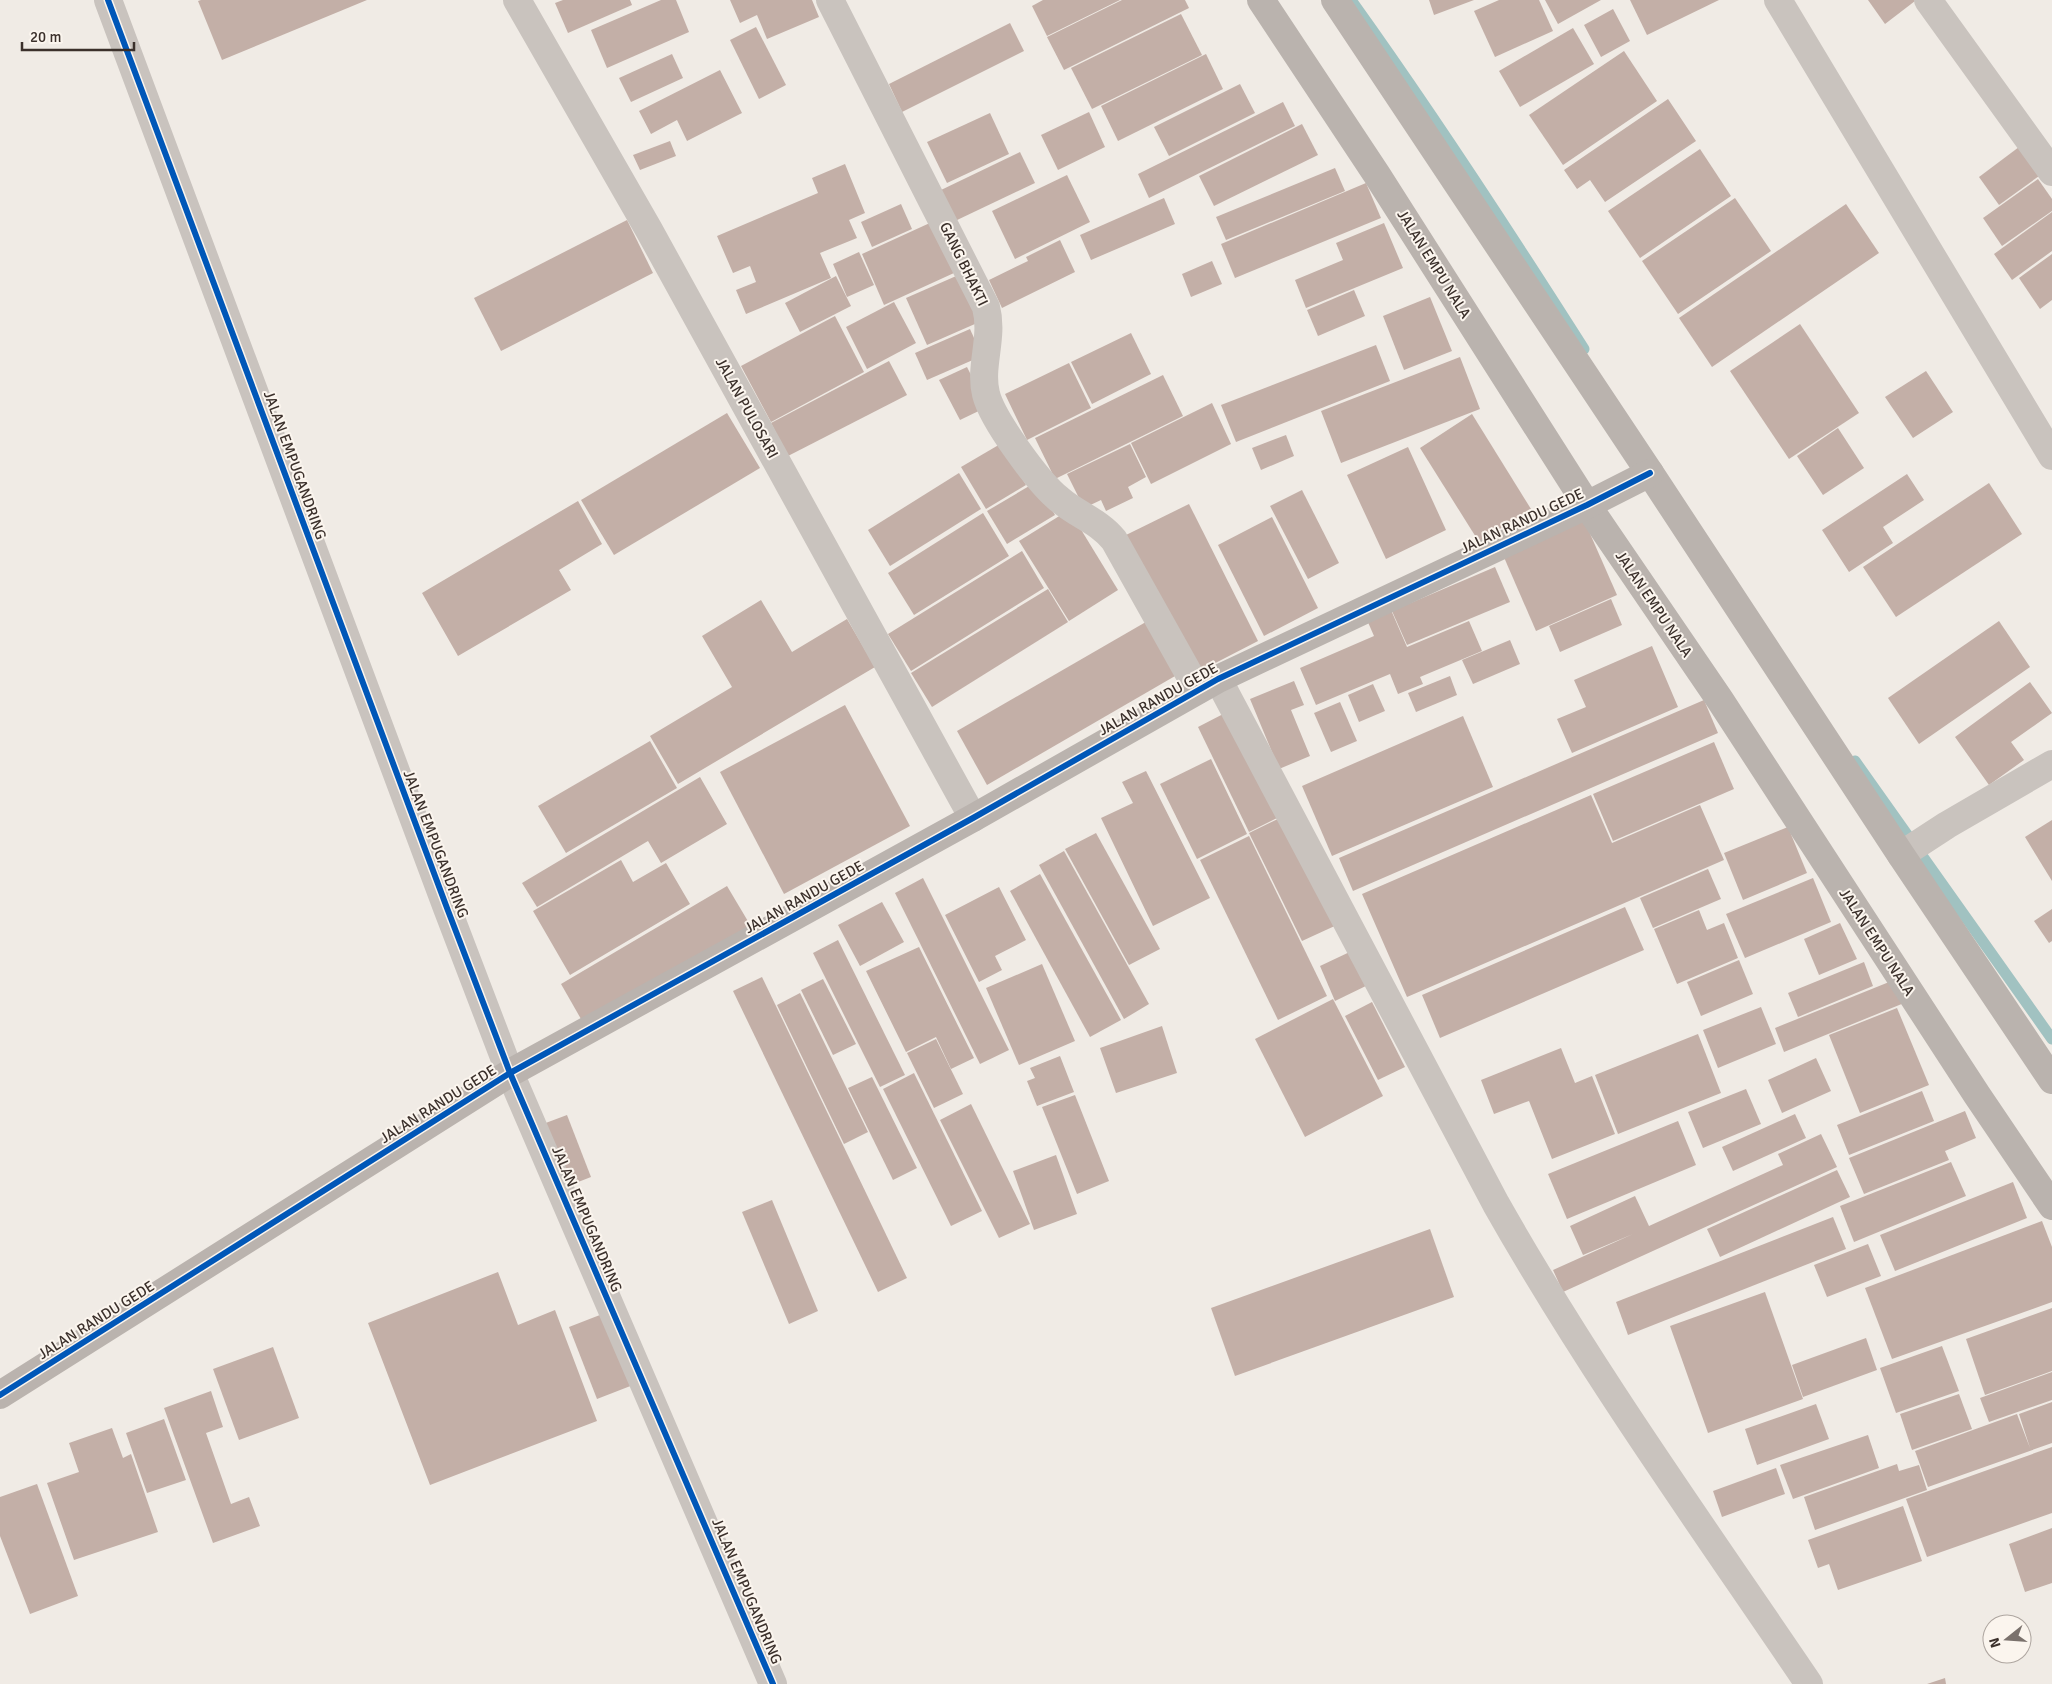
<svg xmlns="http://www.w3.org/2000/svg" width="2052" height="1684" font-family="Signika,sans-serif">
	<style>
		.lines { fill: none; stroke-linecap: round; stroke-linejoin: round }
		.stream { stroke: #a1c2c1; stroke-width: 11 }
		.building { fill: #c3afa7 }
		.street { stroke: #c9c3be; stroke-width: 28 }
		.secondary { stroke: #bab3ae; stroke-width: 28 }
		.cycleway-casing { stroke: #fbf5ee; stroke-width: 9 }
		.cycleway { stroke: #0057b8; stroke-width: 6 }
		.labels { text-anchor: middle; stroke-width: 4; stroke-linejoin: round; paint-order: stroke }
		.street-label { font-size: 15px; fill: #3b302b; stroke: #fbf5ee }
	</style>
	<rect width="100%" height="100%" fill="#f0ebe5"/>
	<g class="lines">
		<g class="stream">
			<path d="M1351 0C1433 114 1509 231 1584 349"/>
			<polyline points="1855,761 2052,1039"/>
		</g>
	</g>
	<g class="building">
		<polygon points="201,0 367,0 222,60 198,1"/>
		<polygon points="563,0 630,0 632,5 568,33 555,3"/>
		<polygon points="661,0 676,0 689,32 607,68 591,30"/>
		<polygon points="730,0 812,0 819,17 767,39 757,15 740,23"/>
		<polygon points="1043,0 1120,0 1047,36 1032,6"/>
		<polygon points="1122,0 1185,0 1189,8 1064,70 1047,37"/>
		<polygon points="1429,0 1474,0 1434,15"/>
		<polygon points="1499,0 1539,0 1553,31 1495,57 1474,11"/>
		<polygon points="1545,0 1601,0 1558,24"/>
		<polygon points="1630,0 1719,0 1647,35"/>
		<polygon points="1868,0 1914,0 1915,1 1885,24"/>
		<polygon points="1613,9 1630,41 1601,57 1584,25"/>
		<polygon points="1181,14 1202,55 1092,109 1071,68"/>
		<polygon points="1010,23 1024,51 902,112 889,84"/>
		<polygon points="756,27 786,85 759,99 730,40"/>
		<polygon points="1573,28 1594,64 1520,107 1499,71"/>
		<polygon points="1624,51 1657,101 1563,165 1529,115"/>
		<polygon points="672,54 683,78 631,102 619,78"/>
		<polygon points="1206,54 1223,89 1118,141 1101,106"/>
		<polygon points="720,70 742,113 687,141 677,120 651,134 639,111"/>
		<polygon points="1240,84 1255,113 1169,156 1154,127"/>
		<polygon points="1668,99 1696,141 1605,202 1590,180 1577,189 1564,170"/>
		<polygon points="1283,102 1295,126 1149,198 1138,174"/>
		<polygon points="1089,112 1105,147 1058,170 1041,135"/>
		<polygon points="990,113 1009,154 947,183 927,142"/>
		<polygon points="1302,124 1318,155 1214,206 1199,176"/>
		<polygon points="670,141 676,156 640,170 633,155"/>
		<polygon points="2019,147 2039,176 1999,205 1979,177"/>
		<polygon points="1700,149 1731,196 1640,258 1608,211"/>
		<polygon points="1020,152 1035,183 955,221 941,190"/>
		<polygon points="845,164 865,213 849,220 857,238 820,253 831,278 746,314 736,290 756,282 750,266 733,273 717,236 818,193 812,178"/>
		<polygon points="1335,168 1345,191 1226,240 1216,217"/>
		<polygon points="1067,175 1090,222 1015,259 992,211"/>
		<polygon points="2038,179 2052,199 2052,211 2002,246 1983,218"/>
		<polygon points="1366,183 1381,218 1235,278 1221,244"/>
		<polygon points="1164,198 1175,224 1091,260 1080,235"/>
		<polygon points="1735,198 1771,251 1678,314 1642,261"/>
		<polygon points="901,204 912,229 872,247 861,222"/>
		<polygon points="1846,204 1879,253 1712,367 1679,318"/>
		<polygon points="2052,212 2052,251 2012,280 1994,254"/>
		<polygon points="627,220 653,273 501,351 474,298"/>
		<polygon points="932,222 954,273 884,305 862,254"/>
		<polygon points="1384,223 1403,268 1306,308 1295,280 1343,260 1336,243"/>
		<polygon points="1060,240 1075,272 1002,308 989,280 1028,261 1026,257"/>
		<polygon points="859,252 874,285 847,297 833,264"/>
		<polygon points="2052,254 2052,300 2040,309 2019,278"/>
		<polygon points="1212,261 1222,284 1191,297 1182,274"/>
		<polygon points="963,273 984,320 927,345 906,298"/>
		<polygon points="836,276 851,306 800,332 785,303"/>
		<polygon points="1354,290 1365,316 1318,336 1307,310"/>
		<polygon points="1430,297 1452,351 1404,370 1383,316"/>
		<polygon points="894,302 916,343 867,369 846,327"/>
		<polygon points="835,316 864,372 771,422 741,366"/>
		<polygon points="1800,324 1859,413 1789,459 1730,371"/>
		<polygon points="970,329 982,356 927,380 915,353"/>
		<polygon points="1131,333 1151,374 1092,404 1071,362"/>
		<polygon points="1376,345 1390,381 1236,442 1221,405"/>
		<polygon points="1460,357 1480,409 1341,463 1321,411"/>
		<polygon points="889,361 907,395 788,456 771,423"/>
		<polygon points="1069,363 1091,408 1027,440 1005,394"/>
		<polygon points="967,367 987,407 960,420 939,380"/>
		<polygon points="1926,371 1953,412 1913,438 1885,397"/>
		<polygon points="1163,375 1183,416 1055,479 1035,438"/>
		<polygon points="1212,403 1231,444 1151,484 1131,443"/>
		<polygon points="727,413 760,468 614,555 581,500"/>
		<polygon points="1472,414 1531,509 1479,542 1420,448"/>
		<polygon points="1838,428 1864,468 1823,495 1797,456"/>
		<polygon points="1286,435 1294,456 1261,470 1252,448"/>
		<polygon points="1002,443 1026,485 986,509 961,467"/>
		<polygon points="1130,444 1146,477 1128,487 1133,498 1106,511 1101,500 1084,508 1067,474"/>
		<polygon points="1408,447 1446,530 1386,559 1347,475"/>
		<polygon points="959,473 981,509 890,566 868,530"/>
		<polygon points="1907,474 1924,500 1883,527 1893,543 1849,572 1822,530"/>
		<polygon points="1036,482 1055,515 1007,544 987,511"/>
		<polygon points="1989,483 2022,534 1896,617 1863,567"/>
		<polygon points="1302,490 1339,563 1308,579 1270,506"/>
		<polygon points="578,501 602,544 559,570 571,590 458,656 422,593"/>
		<polygon points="1189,504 1258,641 1196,673 1126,535"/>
		<polygon points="1069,510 1118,590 1069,621 1019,541"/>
		<polygon points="983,513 1009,556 914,615 888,573"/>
		<polygon points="1272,517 1318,608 1264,636 1218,545"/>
		<polygon points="1584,520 1617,595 1536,631 1503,555"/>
		<polygon points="1022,551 1044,588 911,671 888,634"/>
		<polygon points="1495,567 1510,602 1407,645 1392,611"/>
		<polygon points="1048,589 1068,622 932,707 911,673"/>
		<polygon points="1611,599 1622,625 1560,652 1549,626"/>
		<polygon points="761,600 792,652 847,619 875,667 678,784 650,736 732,687 702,636"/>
		<polygon points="1391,610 1407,647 1469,621 1482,651 1420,677 1423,684 1398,694 1390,674 1316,705 1300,668 1374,636 1367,620"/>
		<polygon points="1151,619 1182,672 987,785 957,731"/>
		<polygon points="1999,621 2030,667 1919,744 1888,698"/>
		<polygon points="1510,640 1520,664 1473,684 1462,660"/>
		<polygon points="1652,646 1678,707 1572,753 1557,719 1586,707 1574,680"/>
		<polygon points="1450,676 1457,695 1416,712 1408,693"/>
		<polygon points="1294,681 1304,705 1291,710 1310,756 1279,769 1250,699"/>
		<polygon points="2030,682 2052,713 2011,742 2024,760 1989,785 1955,737"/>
		<polygon points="1373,684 1385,711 1359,722 1348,695"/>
		<polygon points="1704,700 1718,733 1353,891 1339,858"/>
		<polygon points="1340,702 1357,741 1331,752 1314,713"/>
		<polygon points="845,705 910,826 784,894 720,772"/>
		<polygon points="1229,711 1281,816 1249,832 1198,727"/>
		<polygon points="1463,716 1493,787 1332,856 1302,786"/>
		<polygon points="650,741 677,788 566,853 538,806"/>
		<polygon points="1714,742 1734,789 1613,841 1593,794"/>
		<polygon points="1211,759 1247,834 1197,859 1160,784"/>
		<polygon points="1146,771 1210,898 1153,926 1101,818 1133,803 1122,782"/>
		<polygon points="700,777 727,824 661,863 648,841 537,907 522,883"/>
		<polygon points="1591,795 1612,843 1700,805 1724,860 1407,997 1362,894"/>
		<polygon points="1286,815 1339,924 1302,941 1249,833"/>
		<polygon points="2052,820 2052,881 2025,837"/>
		<polygon points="1788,827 1807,873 1743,900 1724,853"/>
		<polygon points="1096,833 1160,949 1129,965 1065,849"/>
		<polygon points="1249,836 1327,996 1278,1020 1200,860"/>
		<polygon points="1064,851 1149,1004 1124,1019 1039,865"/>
		<polygon points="621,860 633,882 666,863 690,904 570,975 533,911"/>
		<polygon points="1708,869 1721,899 1653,928 1640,898"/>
		<polygon points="1040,874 1121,1020 1090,1037 1010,891"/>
		<polygon points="923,878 1009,1050 980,1064 895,893"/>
		<polygon points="1813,878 1831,922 1745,958 1726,914"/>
		<polygon points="727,886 752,928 585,1026 561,984"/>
		<polygon points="999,887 1026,940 995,956 1002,970 979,982 945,915"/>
		<polygon points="882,902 904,942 860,966 838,925"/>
		<polygon points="1625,907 1644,950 1440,1038 1422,995"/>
		<polygon points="2052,909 2052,941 2049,943 2034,921"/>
		<polygon points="1699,910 1707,930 1724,923 1738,958 1677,984 1654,929"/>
		<polygon points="1840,923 1857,959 1819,975 1804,939"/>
		<polygon points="838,940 905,1075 880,1087 813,953"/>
		<polygon points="919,947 974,1058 951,1069 936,1037 906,1052 866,971"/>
		<polygon points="1356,949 1372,983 1335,1001 1320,966"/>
		<polygon points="1739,960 1753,994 1701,1016 1687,982"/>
		<polygon points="1864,962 1873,986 1798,1017 1788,993"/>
		<polygon points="1042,964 1075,1041 1019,1065 986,988"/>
		<polygon points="762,977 907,1278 878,1292 733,991"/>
		<polygon points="1899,978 1909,1001 1784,1052 1775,1028"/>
		<polygon points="823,979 856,1044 833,1055 801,990"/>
		<polygon points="800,993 868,1132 844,1144 777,1005"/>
		<polygon points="1333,999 1383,1096 1305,1137 1255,1039"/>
		<polygon points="1372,1002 1405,1067 1378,1080 1345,1016"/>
		<polygon points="1761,1007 1776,1044 1718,1068 1703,1030"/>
		<polygon points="1897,1008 1929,1085 1860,1113 1829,1035"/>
		<polygon points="1162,1026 1177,1073 1116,1093 1100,1048"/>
		<polygon points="1698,1034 1721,1093 1618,1134 1595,1075"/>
		<polygon points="936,1039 963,1094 934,1108 907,1053"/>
		<polygon points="1561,1048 1575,1083 1592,1076 1615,1134 1552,1159 1529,1101 1494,1114 1481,1080"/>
		<polygon points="1060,1056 1074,1092 1037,1106 1027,1081 1035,1078 1030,1068"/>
		<polygon points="1816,1058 1831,1091 1782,1113 1768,1080"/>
		<polygon points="914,1073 982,1211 951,1226 883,1089"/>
		<polygon points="872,1077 917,1168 893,1180 848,1088"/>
		<polygon points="1746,1089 1761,1124 1703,1148 1688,1112"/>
		<polygon points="1922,1091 1934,1121 1849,1155 1837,1125"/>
		<polygon points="1075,1095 1109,1181 1077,1194 1042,1107"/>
		<polygon points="971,1104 1030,1224 999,1238 940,1120"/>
		<polygon points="1965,1111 1976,1138 1945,1151 1949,1160 1864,1194 1849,1158"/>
		<polygon points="1795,1114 1806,1138 1733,1171 1722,1147"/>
		<polygon points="567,1115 591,1177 568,1186 543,1124"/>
		<polygon points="1678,1121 1696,1165 1567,1219 1548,1174"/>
		<polygon points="1821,1134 1837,1167 1563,1292 1553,1270 1633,1234 1583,1255 1570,1226 1635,1196 1649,1226 1783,1165 1778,1154"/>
		<polygon points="1056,1155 1077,1214 1034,1230 1013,1171"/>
		<polygon points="1951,1162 1966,1196 1854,1242 1840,1206"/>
		<polygon points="1837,1170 1850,1197 1720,1257 1707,1229"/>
		<polygon points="2013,1182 2027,1218 1895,1271 1880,1235"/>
		<polygon points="772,1200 818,1311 789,1324 742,1212"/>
		<polygon points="1833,1217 1846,1249 1628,1335 1616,1302"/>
		<polygon points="2042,1221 2052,1247 2052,1302 1892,1359 1865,1288"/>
		<polygon points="1430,1229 1454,1297 1235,1376 1211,1308"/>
		<polygon points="1868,1244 1881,1276 1827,1297 1814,1265"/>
		<polygon points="498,1272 518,1325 555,1310 597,1421 430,1485 368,1323"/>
		<polygon points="1765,1292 1803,1399 1708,1433 1670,1326"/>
		<polygon points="2052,1308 2052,1371 1985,1395 1966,1339"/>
		<polygon points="605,1313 633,1385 597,1399 569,1327"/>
		<polygon points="1866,1338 1877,1370 1803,1397 1792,1365"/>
		<polygon points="1942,1346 1959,1391 1896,1413 1880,1368"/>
		<polygon points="273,1347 299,1418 239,1440 213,1369"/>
		<polygon points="2052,1372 2052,1400 1989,1422 1980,1398"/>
		<polygon points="211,1391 223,1427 206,1433 231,1504 249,1497 260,1526 213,1543 164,1408"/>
		<polygon points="1959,1394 1972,1429 1912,1450 1900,1414"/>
		<polygon points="2052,1402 2052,1443 1928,1487 1915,1451 2017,1414 2030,1448 2019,1414"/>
		<polygon points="1816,1404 1829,1439 1757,1465 1745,1429"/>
		<polygon points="164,1419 186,1480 147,1493 126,1433"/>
		<polygon points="112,1428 123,1458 131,1454 158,1532 74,1560 47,1483 79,1472 69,1443"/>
		<polygon points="1868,1435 1879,1468 1793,1499 1780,1465"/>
		<polygon points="2052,1447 2052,1513 1927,1557 1906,1499"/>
		<polygon points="1897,1464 1899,1471 1919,1465 1927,1490 1815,1530 1804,1497"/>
		<polygon points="1776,1468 1785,1494 1722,1517 1713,1491"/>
		<polygon points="37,1484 78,1596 30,1614 0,1536 0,1497"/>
		<polygon points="1903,1506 1922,1561 1838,1590 1829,1564 1818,1568 1808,1540"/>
		<polygon points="2052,1528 2052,1583 2025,1592 2009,1544"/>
		<polygon points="1945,1678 1946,1684 1927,1684"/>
	</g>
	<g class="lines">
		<g class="street">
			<polyline points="108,0 447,908 510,1073 773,1684"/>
			<polyline points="517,0 649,230 973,818"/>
			<path d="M830 0 986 307C994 338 979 366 986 394 992 419 1038 482 1059 499 1077 515 1099 521 1114 540L1198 690"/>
			<polyline points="1778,0 2052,456"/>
			<polyline points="1928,0 2052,172"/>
			<path d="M1218 679 1496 1204C1590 1370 1702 1526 1809 1684"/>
			<polyline points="1901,855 1947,825 2052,764"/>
		</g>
		<g class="secondary">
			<polyline points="1261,0 1377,175 1587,505 1720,700 1977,1095 2052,1206"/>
			<polyline points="1335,0 1650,473 1901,855 2052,1080"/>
			<polyline points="0,1395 510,1073 973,818 1218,679 1587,505 1650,473"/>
		</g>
		<g class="cycleway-casing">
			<g id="cycleway">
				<polyline points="108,0 447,908 510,1073 773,1684"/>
				<polyline points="0,1395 510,1073 973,818 1218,679 1587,505 1650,473"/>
			</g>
		</g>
		<use href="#cycleway" class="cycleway"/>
	</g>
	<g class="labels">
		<g class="street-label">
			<text transform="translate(964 264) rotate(64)" y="5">GANG BHAKTI</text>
			<text transform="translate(1434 264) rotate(58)" y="5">JALAN EMPU NALA</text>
			<text transform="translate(747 408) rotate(61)" y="5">JALAN PULOSARI</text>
			<text transform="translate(295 465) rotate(70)" y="5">JALAN EMPUGANDRING</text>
			<text transform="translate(1522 521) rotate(-25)" y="5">JALAN RANDU GEDE</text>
			<text transform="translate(1654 604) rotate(56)" y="5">JALAN EMPU NALA</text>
			<text transform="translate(1158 699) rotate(-29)" y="5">JALAN RANDU GEDE</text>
			<text transform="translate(436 844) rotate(69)" y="5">JALAN EMPUGANDRING</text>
			<text transform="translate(804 897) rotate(-29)" y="5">JALAN RANDU GEDE</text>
			<text transform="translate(1877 942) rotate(57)" y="5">JALAN EMPU NALA</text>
			<text transform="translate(438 1104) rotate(-32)" y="5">JALAN RANDU GEDE</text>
			<text transform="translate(587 1219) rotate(67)" y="5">JALAN EMPUGANDRING</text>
			<text transform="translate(96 1320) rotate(-32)" y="5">JALAN RANDU GEDE</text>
			<text transform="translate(747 1591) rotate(67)" y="5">JALAN EMPUGANDRING</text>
		</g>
	</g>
	<g transform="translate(2007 1639) rotate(253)"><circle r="24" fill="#fbf5ee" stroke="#aea6a0"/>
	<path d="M0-4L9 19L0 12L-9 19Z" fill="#7a716c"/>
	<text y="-8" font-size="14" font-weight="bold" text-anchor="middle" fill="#3b302b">N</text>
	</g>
	<path d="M22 42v8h112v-8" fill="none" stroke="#3b302b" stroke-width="2.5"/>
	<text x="30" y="42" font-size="15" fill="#3b302b" stroke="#fbf5ee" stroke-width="4" paint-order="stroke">20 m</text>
</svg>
